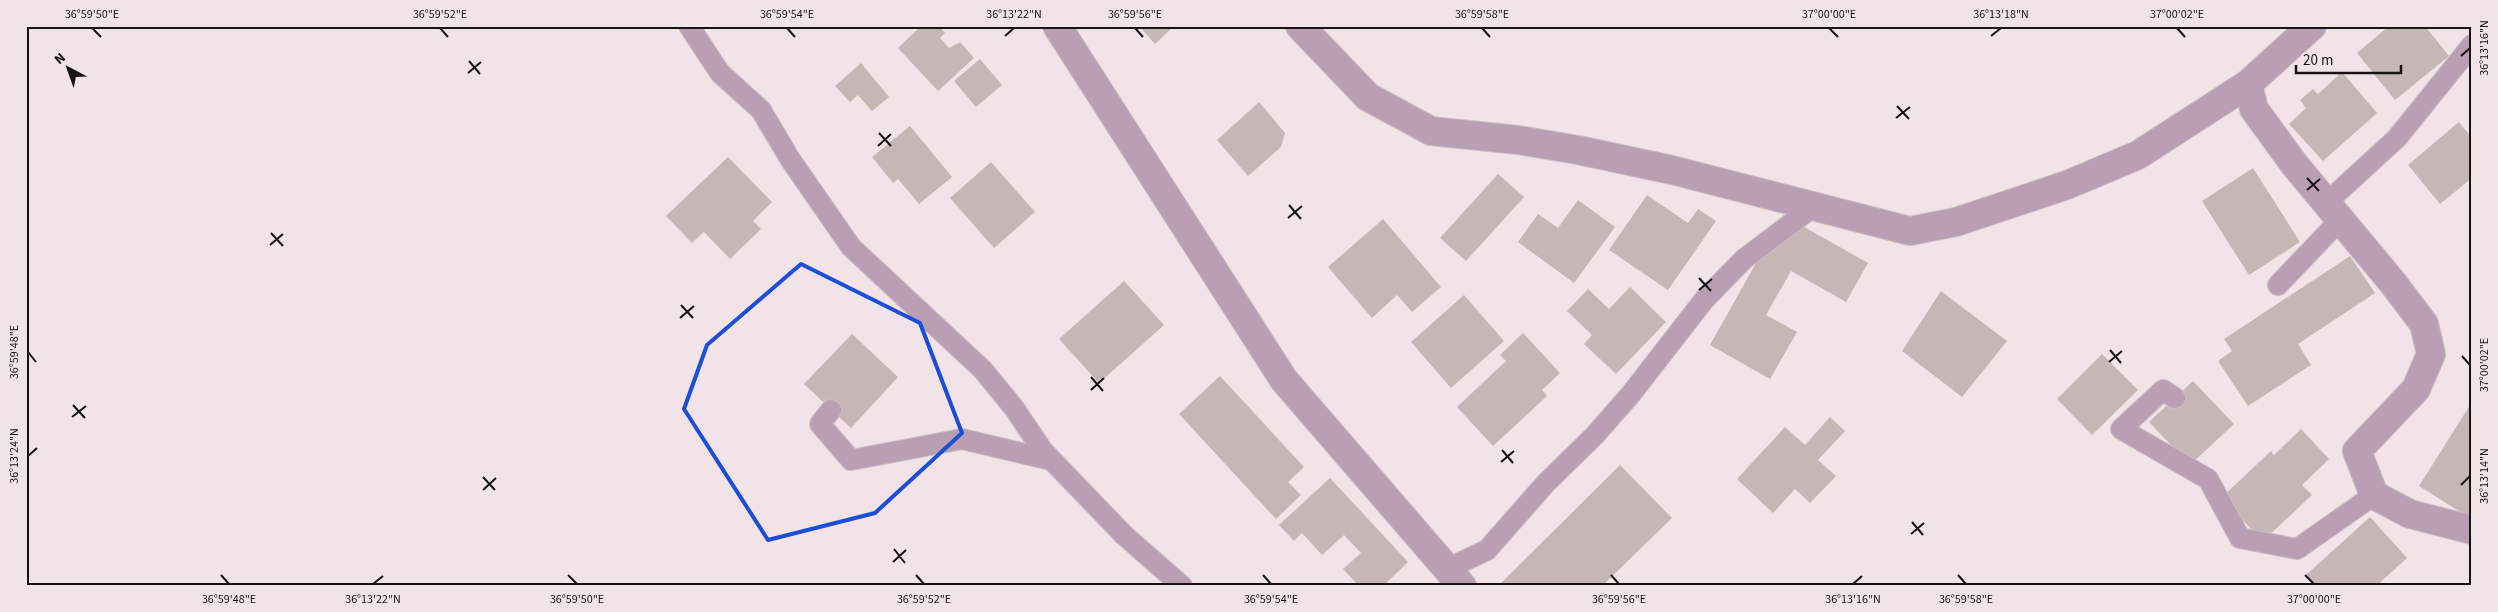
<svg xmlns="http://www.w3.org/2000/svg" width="2498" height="612" font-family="'Source Sans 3',sans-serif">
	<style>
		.building { fill: #c6b7b6 }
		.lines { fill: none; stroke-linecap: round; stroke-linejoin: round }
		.service-casing { stroke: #cabec1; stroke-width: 22 }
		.minor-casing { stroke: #cabec1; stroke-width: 30 }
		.service { stroke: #b99eb4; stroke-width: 20 }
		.minor { stroke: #b99eb4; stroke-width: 28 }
		.marked { fill: none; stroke: #1d4ed8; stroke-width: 4; stroke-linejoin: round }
		.ticks { fill: none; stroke: #181415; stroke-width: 2 }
		.neatline { fill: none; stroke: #181415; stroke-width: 2 }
		.ticks-label { font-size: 12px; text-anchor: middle; fill: #181415 }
	</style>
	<rect width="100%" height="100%" fill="#f1e3e7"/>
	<g class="building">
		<polygon points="921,26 939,26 945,33 940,38 949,48 960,42 974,58 938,91 898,48"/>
		<polygon points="1139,26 1174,26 1155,44"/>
		<polygon points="2389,26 2425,26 2449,56 2395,100 2357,53"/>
		<polygon points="980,59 1002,85 976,107 954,81"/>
		<polygon points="861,63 889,97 872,111 858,95 850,102 835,86"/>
		<polygon points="2342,72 2377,113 2323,161 2289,124 2306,108 2300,100 2313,89 2318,94"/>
		<polygon points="1259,102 1285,133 1281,147 1248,176 1217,140"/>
		<polygon points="2459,122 2472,138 2472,178 2440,204 2408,165"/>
		<polygon points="910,126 952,177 919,204 898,179 893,183 872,157"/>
		<polygon points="728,157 772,202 753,221 761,229 730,259 704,232 692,243 666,216"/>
		<polygon points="991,162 1035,212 994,248 950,198"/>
		<polygon points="2253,168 2300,242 2249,275 2202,201"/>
		<polygon points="1498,174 1524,197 1466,261 1440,238"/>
		<polygon points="1647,195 1688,223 1698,209 1716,221 1668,290 1609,250"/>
		<polygon points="1578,200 1615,227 1574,283 1518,242 1538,214 1558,228"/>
		<polygon points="1783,215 1868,263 1846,302 1791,271 1766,315 1797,332 1770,379 1710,345"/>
		<polygon points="1383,219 1441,287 1412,312 1397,295 1372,318 1328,267"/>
		<polygon points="2350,256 2375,293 2298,344 2311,365 2248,406 2218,361 2232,351 2224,339"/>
		<polygon points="1124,281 1164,325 1099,383 1059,339"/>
		<polygon points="1630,287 1666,322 1616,374 1584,344 1592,335 1567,311 1588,289 1609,309"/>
		<polygon points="1941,291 2007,341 1962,397 1902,351"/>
		<polygon points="1464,295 1504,341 1451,388 1411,342"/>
		<polygon points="1523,333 1560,373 1542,390 1547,396 1493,446 1457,407 1506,361 1500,355"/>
		<polygon points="852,334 898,377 851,428 804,384"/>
		<polygon points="2102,354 2138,390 2092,435 2057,399"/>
		<polygon points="1220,376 1304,467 1288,482 1301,495 1276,519 1179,414"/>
		<polygon points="2193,381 2234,424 2190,465 2149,422"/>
		<polygon points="2472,402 2472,516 2470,518 2419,486"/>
		<polygon points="1830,417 1845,431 1818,460 1836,476 1810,503 1795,489 1773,513 1737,479 1785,427 1805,445"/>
		<polygon points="2301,429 2329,459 2302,485 2312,495 2263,541 2221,498 2271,451 2274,455"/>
		<polygon points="1620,465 1672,518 1602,586 1498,586"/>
		<polygon points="1330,478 1408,562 1383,586 1359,586 1343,569 1361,553 1344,535 1322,555 1302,533 1294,541 1279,525"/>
		<polygon points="2370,517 2407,558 2376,586 2316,586 2306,575"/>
	</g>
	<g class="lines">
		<g class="service-casing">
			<g id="service">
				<polyline points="689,26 720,73 761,110 790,159 851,247 983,370 1014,408 1043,451 1124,535 1182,586"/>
				<polyline points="2325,204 2397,138 2472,45"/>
				<polyline points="2278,285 2339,221"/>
				<polyline points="2175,398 2163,390 2121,429 2208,479 2240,538 2297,549 2374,495"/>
				<polyline points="831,410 820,424 851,460 962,439 1051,460"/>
				<polyline points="1447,569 1487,550 1546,483 1595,435 1631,394 1704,300 1744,259 1813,207"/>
			</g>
		</g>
		<g class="minor-casing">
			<g id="minor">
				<polyline points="1057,26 1284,380 1462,586"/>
				<polyline points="1300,26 1368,97 1431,131 1518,140 1578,150 1672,170 1910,231 1956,222 2067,185 2138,155 2248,84 2312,26"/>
				<polyline points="2248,84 2254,109 2294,164 2393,283 2424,324 2431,354 2416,389 2357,451 2374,495 2410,514 2472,530"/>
			</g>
		</g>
		<use href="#service" class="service"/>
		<use href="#minor" class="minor"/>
	</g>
	<path class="marked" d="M801 264 920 323 962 433 875 513 768 540 684 409 707 345Z"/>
	<path class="ticks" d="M92 28 101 37M440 28 448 37M787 28 795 37M1135 28 1143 37M1482 28 1490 37M1829 28 1838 37M2177 28 2185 37M1005 36 1014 28M1991 36 2001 28M2461 56 2470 48M469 61 480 74M468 73 481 62M1897 106 1909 119M1896 118 1910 107M879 133 891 146M878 146 891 134M2307 178 2319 191M2307 190 2320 179M1289 205 1301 219M1288 218 1302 206M271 233 283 246M270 245 283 234M1699 278 1711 291M1699 290 1712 279M681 305 693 318M680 318 694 306M2110 350 2121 363M28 352 36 362M2462 356 2470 365M2109 362 2122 351M1091 377 1103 391M1091 390 1104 378M73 405 85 418M72 417 86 406M1502 450 1513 463M28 456 37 448M1501 462 1514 451M483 477 495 490M2461 485 2470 476M483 490 496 478M1912 522 1923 535M1911 534 1924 523M894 549 905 563M893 562 906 550M221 575 229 584M568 575 577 584M916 575 924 584M1263 575 1271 584M1611 575 1619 584M1958 575 1966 584M2305 575 2314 584M373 584 383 576M1853 584 1862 576"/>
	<rect width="2498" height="612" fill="none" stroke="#f1e3e7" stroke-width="55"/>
	<g transform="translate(68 68) rotate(319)" stroke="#f1e3e7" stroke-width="4" paint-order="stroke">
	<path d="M0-4L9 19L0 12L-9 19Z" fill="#181415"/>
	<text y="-8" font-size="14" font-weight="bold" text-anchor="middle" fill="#181415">N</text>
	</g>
	<path d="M2296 65v8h105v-8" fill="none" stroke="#181415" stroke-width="2.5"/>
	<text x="2303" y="65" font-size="15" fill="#181415" stroke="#f1e3e7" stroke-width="4" paint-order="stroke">20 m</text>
	<rect x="28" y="28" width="2442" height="556" class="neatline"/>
	<g class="ticks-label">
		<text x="92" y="18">36°59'50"E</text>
		<text x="440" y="18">36°59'52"E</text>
		<text x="787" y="18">36°59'54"E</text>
		<text x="1014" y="18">36°13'22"N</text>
		<text x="1135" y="18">36°59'56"E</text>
		<text x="1482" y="18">36°59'58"E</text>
		<text x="1829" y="18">37°00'00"E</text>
		<text x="2001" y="18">36°13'18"N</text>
		<text x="2177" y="18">37°00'02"E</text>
		<text transform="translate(2484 48) rotate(-90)" y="4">36°13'16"N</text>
		<text transform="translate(14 352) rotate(-90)" y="4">36°59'48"E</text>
		<text transform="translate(2484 365) rotate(-90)" y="4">37°00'02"E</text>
		<text transform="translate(14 456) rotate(-90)" y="4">36°13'24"N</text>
		<text transform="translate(2484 476) rotate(-90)" y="4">36°13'14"N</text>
		<text x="229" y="603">36°59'48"E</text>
		<text x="373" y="603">36°13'22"N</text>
		<text x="577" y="603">36°59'50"E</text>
		<text x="924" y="603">36°59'52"E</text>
		<text x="1271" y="603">36°59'54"E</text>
		<text x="1619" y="603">36°59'56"E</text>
		<text x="1853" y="603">36°13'16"N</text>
		<text x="1966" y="603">36°59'58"E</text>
		<text x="2314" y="603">37°00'00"E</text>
	</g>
</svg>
